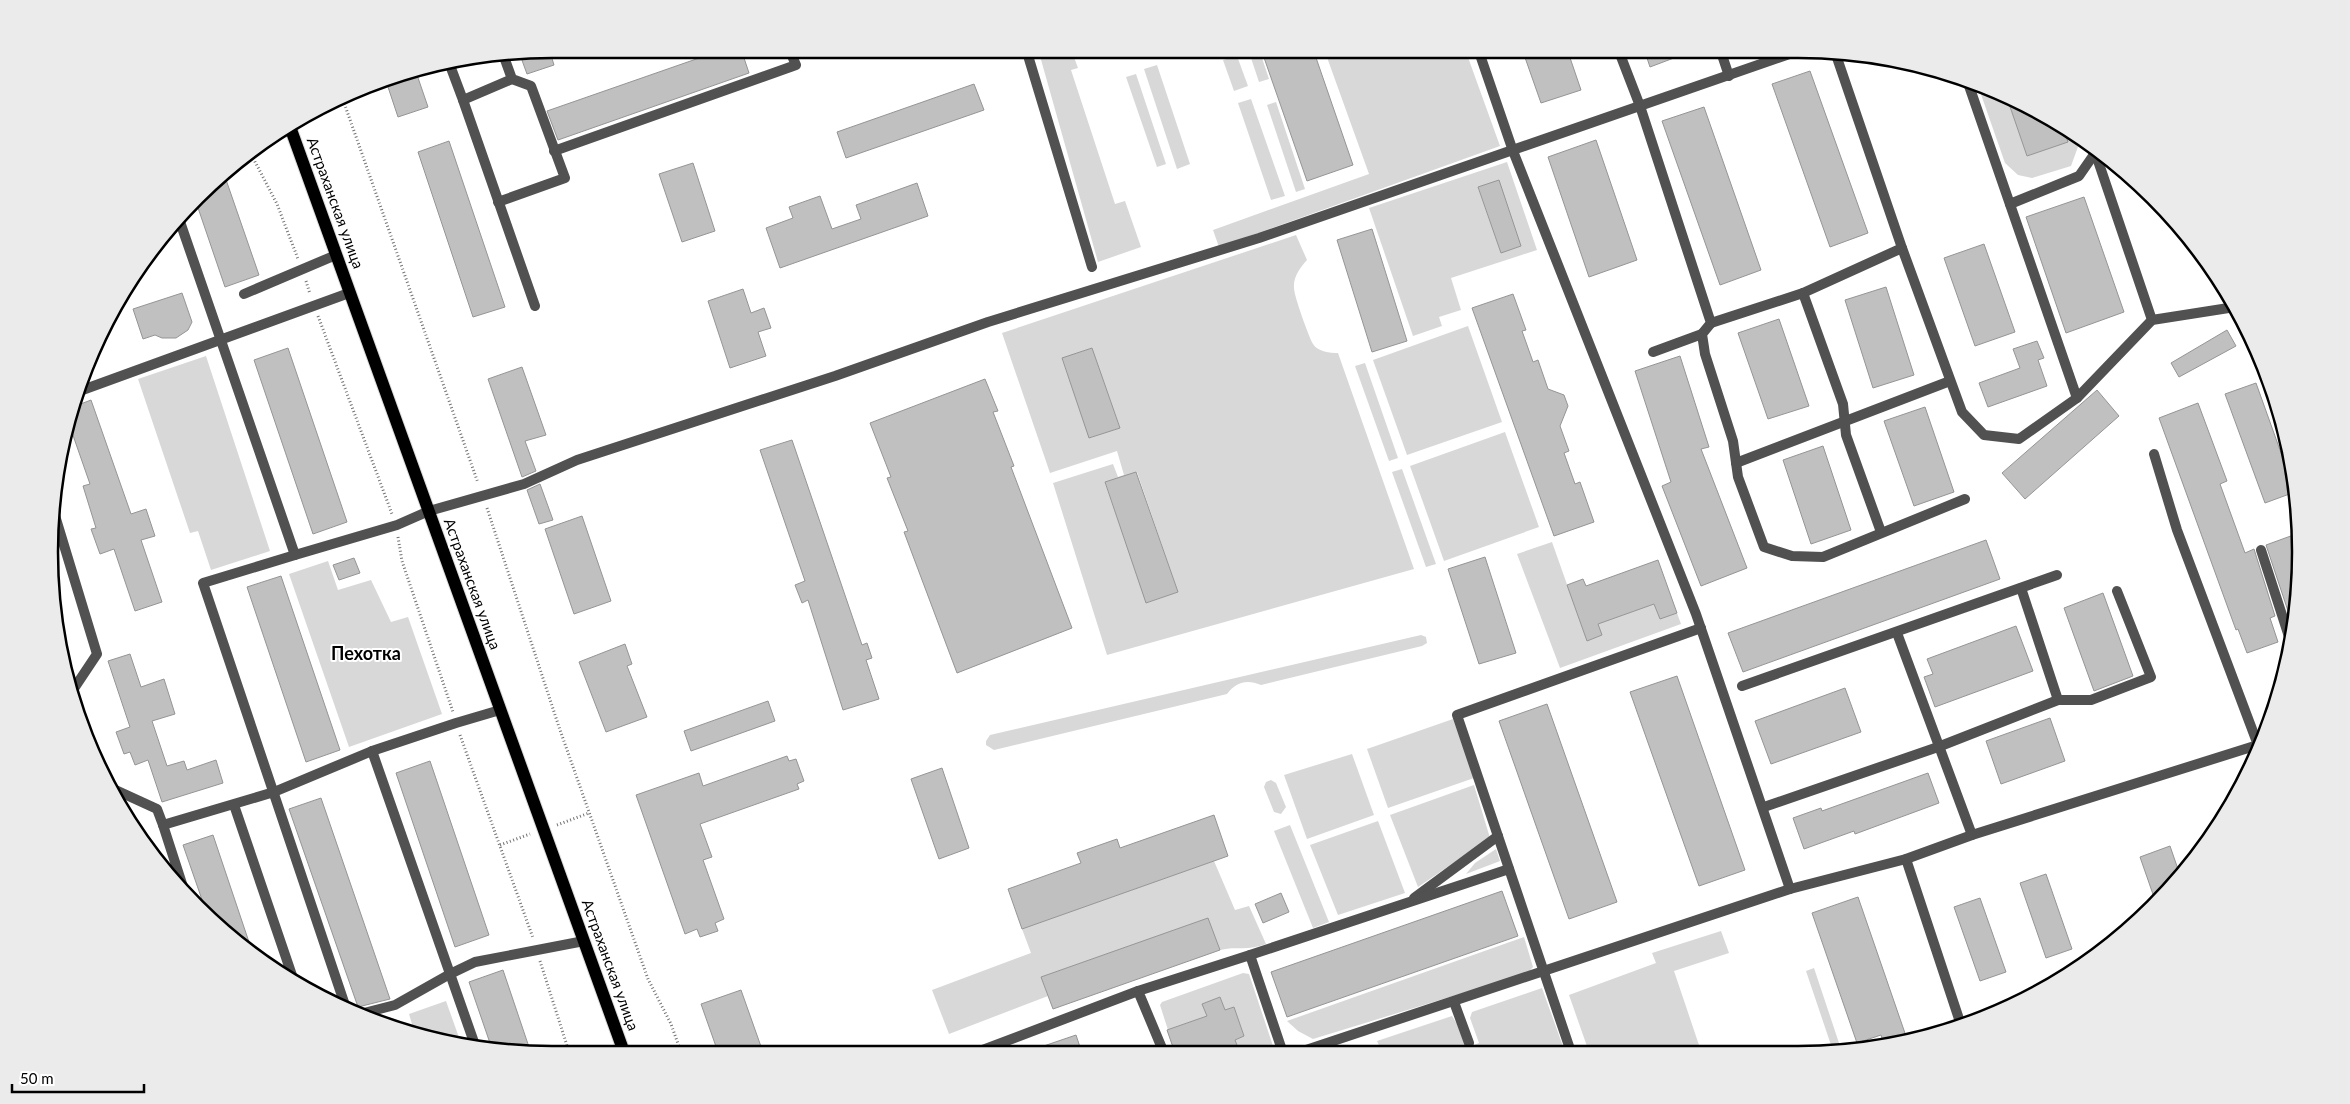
<svg xmlns="http://www.w3.org/2000/svg" width="2350" height="1104" font-family="Lato,sans-serif">
	<style>
		.green { fill: #d8d8d8; fill-rule: evenodd }
		.building { fill: #c0c0c0; stroke: #959595 }
		.lines { fill: none; stroke-linecap: round; stroke-linejoin: round }
		.primary-casing { stroke: #dbdbdb; stroke-width: 14 }
		.path { stroke: #737373; stroke-width: 3; stroke-dasharray: 1 2.5; stroke-linecap: butt }
		.service { stroke: #515151; stroke-width: 10 }
		.primary { stroke: #000; stroke-width: 12 }
		.labels { text-anchor: middle; stroke-width: 4; stroke-linejoin: round; paint-order: stroke }
		.street-label { font-size: 15px; fill: #000; stroke: #fff }
		.quarter-label { font-size: 18px; font-weight: bold; fill: #000; stroke: #fff }
		.rim { fill: none; stroke: #000; stroke-width: 2.5 }
	</style>
	<rect width="100%" height="100%" fill="#fff"/>
	<g class="green">
		<polygon points="1038,49 1071,49 1078,68 1071,70 1115,204 1125,201 1141,247 1098,262"/>
		<polygon points="1248,49 1259,49 1269,79 1259,82"/>
		<polygon points="1324,49 1465,49 1500,146 1219,247 1213,230 1369,174"/>
		<polygon points="1237,56 1248,86 1234,91 1223,60"/>
		<polygon points="1157,65 1190,164 1177,169 1144,69"/>
		<polygon points="1136,74 1166,164 1157,167 1126,77"/>
		<polygon points="1977,83 2006,95 2027,156 2062,125 2075,132 2079,144 2071,166 2032,178 2018,175 2005,163"/>
		<polygon points="1251,99 1285,196 1271,200 1238,103"/>
		<polygon points="1276,102 1305,189 1296,192 1267,105"/>
		<path d="M1507 162 1537 250 1451 278 1461 310 1439 317 1442 326 1413 336 1369 208ZM1499 181 1521 246 1501 253 1478 188Z"/>
		<path d="M1296 235 1307 260C1300 268 1293 277 1294 288 1294 296 1309 337 1313 344 1318 352 1330 353 1338 353L1414 569 1107 655 1053 483 1113 464 1118 477 1124 475 1117 451 1050 473 1002 333ZM1092 348 1120 427 1090 438 1062 359ZM1137 472 1178 592 1147 603 1105 483Z"/>
		<polygon points="1468,326 1502,422 1407,455 1373,360"/>
		<polygon points="206,356 270,551 211,570 198,531 190,533 138,379"/>
		<polygon points="1365,363 1398,458 1389,461 1355,366"/>
		<polygon points="1505,432 1539,527 1444,561 1410,466"/>
		<polygon points="1402,469 1436,564 1426,567 1392,472"/>
		<polygon points="1552,542 1587,641 1602,635 1598,624 1654,604 1660,619 1677,613 1681,624 1560,668 1517,554"/>
		<polygon points="328,561 338,590 371,580 391,622 408,617 442,714 349,747 289,574"/>
		<path d="M1421 635 1426 637 1427 643 1422 646 1261 685C1247 679 1236 682 1227 694L994 750 986 745V741L990 735Z"/>
		<polygon points="1453,719 1474,778 1388,808 1367,749"/>
		<polygon points="1352,754 1374,815 1307,839 1284,775"/>
		<polygon points="1271,780 1276,783 1286,807 1281,814 1274,812 1264,787 1266,782"/>
		<polygon points="1474,785 1490,838 1418,887 1390,815"/>
		<polygon points="1378,821 1405,893 1338,915 1310,845"/>
		<polygon points="1290,825 1329,922 1313,928 1274,831"/>
		<polygon points="1496,849 1500,861 1466,874 1475,863"/>
		<path d="M1214 861 1235 910 1249 906 1266 944C1249 951 1236 946 1220 950L1208 918 1041 977 1048 996 949 1034 932 990 1031 953 1022 929Z"/>
		<polygon points="1721,931 1729,953 1674,971 1701,1051 1589,1052 1569,995 1656,963 1652,953"/>
		<polygon points="1524,937 1533,967 1528,973 1313,1039 1298,1031 1287,1021"/>
		<polygon points="1814,968 1841,1049 1833,1051 1806,971"/>
		<polygon points="1243,973 1249,974 1274,1049 1260,1053 1235,1053 1239,1051 1235,1040 1244,1036 1234,1007 1225,1010 1220,997 1202,1004 1207,1016 1168,1030 1160,1005 1162,1002"/>
		<polygon points="1542,988 1565,1052 1458,1052 1457,1048 1443,1052 1382,1052 1377,1041 1452,1016 1457,1024 1466,1048 1479,1043 1470,1018 1472,1012"/>
		<polygon points="446,1001 462,1046 415,1034 409,1014"/>
	</g>
	<g class="building">
		<polygon points="549,49 554,65 527,74 519,52"/>
		<polygon points="725,49 741,49 749,73 558,140 547,111"/>
		<polygon points="1261,49 1313,49 1353,165 1307,181"/>
		<polygon points="1522,49 1567,49 1581,90 1541,103"/>
		<polygon points="1644,49 1694,49 1695,50 1650,67"/>
		<polygon points="415,69 428,107 398,117 385,78"/>
		<polygon points="1810,71 1868,233 1830,247 1772,84"/>
		<polygon points="974,84 984,110 846,158 837,132"/>
		<polygon points="2006,95 2062,125 2068,142 2027,156"/>
		<polygon points="1704,107 1761,270 1720,285 1662,121"/>
		<polygon points="1596,140 1637,260 1589,277 1548,157"/>
		<polygon points="449,141 505,307 473,317 418,152"/>
		<polygon points="693,163 715,231 682,242 659,174"/>
		<polygon points="223,171 259,275 225,287 195,199"/>
		<polygon points="1499,180 1521,246 1501,253 1478,187"/>
		<polygon points="917,183 928,216 780,268 766,228 793,218 789,207 820,196 832,229 861,219 856,205"/>
		<polygon points="2084,197 2124,312 2066,333 2026,217"/>
		<polygon points="1372,229 1407,341 1372,352 1337,240"/>
		<polygon points="1984,244 2015,332 1975,346 1944,258"/>
		<polygon points="1886,287 1914,375 1873,388 1845,300"/>
		<polygon points="743,289 751,313 764,308 771,328 758,332 766,356 730,368 708,301"/>
		<polygon points="182,293 192,322 188,330 176,338 162,338 155,335 143,339 133,309"/>
		<polygon points="1513,294 1526,330 1522,331 1533,362 1538,360 1548,389 1564,395 1568,406 1560,426 1569,451 1564,453 1575,484 1580,482 1594,522 1554,536 1472,308"/>
		<polygon points="1779,319 1809,406 1768,419 1738,333"/>
		<polygon points="2227,330 2236,346 2179,377 2171,363"/>
		<polygon points="2037,341 2044,358 2038,360 2047,386 1988,407 1979,383 2020,368 2013,349"/>
		<polygon points="288,348 347,522 313,534 254,360"/>
		<polygon points="1092,348 1120,428 1089,438 1062,358"/>
		<polygon points="1680,356 1709,447 1701,449 1747,568 1701,586 1662,486 1671,482 1635,371"/>
		<polygon points="522,367 546,435 525,441 536,471 522,477 488,379"/>
		<polygon points="985,379 998,411 993,412 1014,466 1011,467 1072,628 957,673 904,532 908,531 887,478 891,477 870,423"/>
		<polygon points="2256,383 2295,492 2265,503 2225,394"/>
		<polygon points="2097,390 2119,416 2025,499 2002,473"/>
		<polygon points="91,400 131,514 146,509 155,536 141,540 162,602 135,611 114,549 100,554 91,529 96,528 83,486 90,484 68,421 73,407"/>
		<polygon points="2198,403 2227,481 2220,484 2245,553 2254,549 2275,616 2270,618 2278,642 2247,653 2238,629 2236,630 2159,418"/>
		<polygon points="1925,407 1954,492 1914,506 1884,421"/>
		<polygon points="792,440 862,645 867,643 872,658 866,660 879,699 843,710 808,600 802,603 795,585 805,581 760,450"/>
		<polygon points="1823,446 1851,530 1811,544 1783,460"/>
		<polygon points="1136,472 1178,592 1146,603 1105,482"/>
		<polygon points="540,484 553,520 539,524 527,490"/>
		<polygon points="582,516 611,601 574,614 545,529"/>
		<polygon points="2299,533 2301,552 2296,608 2288,611 2266,545"/>
		<polygon points="1986,540 2000,579 1743,672 1728,633"/>
		<polygon points="1485,557 1516,653 1479,664 1448,569"/>
		<polygon points="354,558 360,573 339,580 333,565"/>
		<polygon points="1658,560 1677,613 1660,619 1654,604 1598,624 1602,635 1587,641 1567,585 1583,579 1586,586"/>
		<polygon points="281,576 340,750 306,762 247,587"/>
		<polygon points="2103,593 2133,676 2094,691 2064,608"/>
		<polygon points="2016,626 2033,671 1935,707 1924,677 1933,674 1927,659"/>
		<polygon points="625,644 632,664 627,666 647,717 606,732 579,662"/>
		<polygon points="130,654 141,687 164,679 175,714 152,721 167,766 184,761 187,770 216,760 223,783 162,802 148,760 135,765 130,752 124,754 116,732 130,727 108,661"/>
		<polygon points="1677,676 1745,870 1699,886 1630,692"/>
		<polygon points="1845,688 1861,732 1771,764 1755,721"/>
		<polygon points="768,701 775,721 691,751 684,731"/>
		<polygon points="1547,704 1617,902 1569,919 1499,721"/>
		<polygon points="2050,718 2065,761 2001,784 1986,741"/>
		<polygon points="787,756 789,761 796,759 804,781 797,784 799,789 700,824 712,857 703,860 724,919 715,923 718,931 700,937 697,929 685,934 636,795 699,773 703,786"/>
		<polygon points="430,761 489,935 455,947 396,773"/>
		<polygon points="942,768 969,848 939,859 911,779"/>
		<polygon points="1928,773 1939,803 1855,834 1854,831 1804,849 1793,818 1821,808 1822,811"/>
		<polygon points="321,798 390,999 358,1007 289,809"/>
		<polygon points="1214,815 1228,856 1022,929 1008,889 1081,863 1077,853 1117,839 1120,848"/>
		<polygon points="213,835 253,954 220,931 208,917 183,845"/>
		<polygon points="2170,846 2180,875 2155,900 2140,857"/>
		<polygon points="2046,874 2072,949 2046,958 2020,883"/>
		<polygon points="1502,891 1518,936 1287,1017 1271,972"/>
		<polygon points="1281,893 1289,912 1263,923 1255,904"/>
		<polygon points="1858,897 1907,1039 1884,1045 1881,1035 1857,1043 1812,913"/>
		<polygon points="1980,898 2006,972 1980,981 1954,907"/>
		<polygon points="1208,918 1220,950 1053,1009 1041,977"/>
		<polygon points="503,970 531,1053 492,1049 469,982"/>
		<polygon points="741,990 764,1055 719,1055 701,1004"/>
		<polygon points="1220,997 1225,1010 1234,1007 1244,1036 1235,1040 1240,1053 1220,1053 1217,1046 1196,1053 1175,1053 1167,1030 1207,1016 1202,1004"/>
		<polygon points="1076,1035 1082,1053 1029,1054 1029,1051"/>
	</g>
	<g class="lines">
		<g class="primary-casing">
			<polyline id="primary" points="289,124 625,1055"/>
		</g>
		<g class="path">
			<polyline points="342,97 478,483"/>
			<polyline points="250,152 277,204 298,259"/>
			<polyline points="306,281 310,294"/>
			<polyline points="318,316 392,514"/>
			<polyline points="487,508 560,730 648,979 671,1024 682,1055"/>
			<polyline points="398,537 402,561 453,712"/>
			<polyline points="460,735 533,938"/>
			<polyline points="557,825 589,813"/>
			<polyline points="500,845 530,834"/>
			<polyline points="540,961 570,1055"/>
		</g>
		<g class="service">
			<polyline points="1026,49 1092,267"/>
			<polyline points="1478,49 1513,151 1696,614 1790,889"/>
			<polyline points="1618,49 1640,106 1711,323 1702,334 1705,354 1733,441 1738,477 1764,547 1792,556 1823,557 1965,499"/>
			<polyline points="1720,49 1729,76"/>
			<polyline points="448,60 463,100 512,79"/>
			<polyline points="1967,80 2077,398"/>
			<polyline points="463,100 535,306"/>
			<polyline points="2093,146 2152,320"/>
			<polyline points="554,151 796,65 789,49"/>
			<polyline points="498,202 565,178 531,86 512,79 503,54"/>
			<polyline points="2010,204 2079,176 2095,153 2098,152"/>
			<polyline points="178,216 295,555 397,525 429,511 524,484 577,460 835,376 988,322 1259,238 1804,49"/>
			<polyline points="1902,248 1962,412 1984,435 2019,439 2077,398 2152,320 2235,307"/>
			<polyline points="1803,293 1843,404 1846,435 1881,532"/>
			<polyline points="244,294 336,255"/>
			<polyline points="1711,323 1803,293 1902,248 1835,52"/>
			<polyline points="1653,352 1702,334"/>
			<polyline points="77,392 349,293"/>
			<polyline points="2154,454 2177,530 2258,745"/>
			<polyline points="1736,463 1950,381"/>
			<polyline points="53,509 97,654 71,693"/>
			<polyline points="2261,550 2292,646"/>
			<polyline points="295,555 203,583 347,1011"/>
			<polyline points="2021,588 2058,700"/>
			<polyline points="1897,633 1972,835"/>
			<polyline points="1742,686 2057,575"/>
			<polyline points="372,751 476,1048"/>
			<polyline points="109,787 157,809 163,825 274,792 372,751 456,723 500,710"/>
			<polyline points="234,805 295,984"/>
			<polyline points="1764,807 1938,747 2058,700 2091,700 2151,677 2117,591"/>
			<polyline points="163,825 185,893"/>
			<polyline points="1906,859 1961,1025"/>
			<polyline points="1414,898 1498,836"/>
			<polyline points="1250,955 1509,869"/>
			<polyline points="1454,1002 1469,1043"/>
			<polyline points="356,1015 395,1005 450,974 475,962 584,941"/>
			<polyline points="1571,1052 1457,715 1701,628"/>
			<polyline points="1164,1053 1138,991 1250,955 1283,1053"/>
			<polyline points="1297,1053 1790,889 1906,859 1972,835 2264,743"/>
			<polyline points="972,1054 1138,991"/>
		</g>
		<use href="#primary" class="primary"/>
	</g>
	<g class="labels">
		<g class="street-label">
			<text transform="translate(335 203) rotate(70)" y="5">Астраханская улица</text>
			<text transform="translate(472 584) rotate(70)" y="5">Астраханская улица</text>
			<text transform="translate(610 965) rotate(70)" y="5">Астраханская улица</text>
		</g>
		<g class="quarter-label">
			<text x="366" y="660">Пехотка</text>
		</g>
	</g>
	<path d="M0 0H2350V1104H0ZM552 58H1798A494 494 0 0 1 2292 552V552A494 494 0 0 1 1798 1046H552A494 494 0 0 1 58 552V552A494 494 0 0 1 552 58Z" fill="#ebebeb" fill-rule="evenodd"/>
	<path class="rim" d="M552 58H1798A494 494 0 0 1 2292 552V552A494 494 0 0 1 1798 1046H552A494 494 0 0 1 58 552V552A494 494 0 0 1 552 58Z"/>
	<path d="M12 1084v8h132v-8" fill="none" stroke="#000000" stroke-width="2.5"/>
	<text x="20" y="1084" font-size="15" fill="#000000" stroke="#ffffff" stroke-width="4" paint-order="stroke">50 m</text>
</svg>
